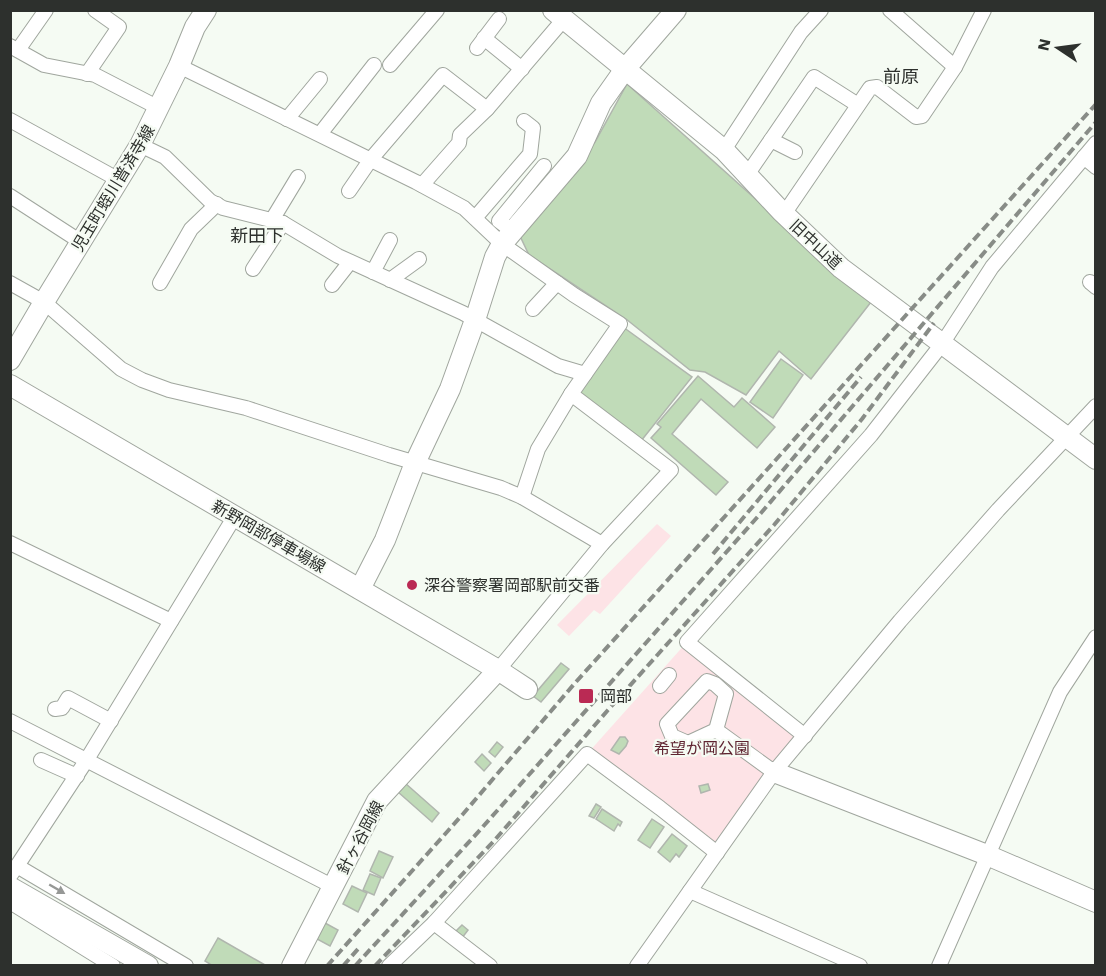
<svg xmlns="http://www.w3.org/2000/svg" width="1106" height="976" font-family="'Work Sans','Noto Sans JP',sans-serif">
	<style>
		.green { fill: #fde3e6 }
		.building { fill: #c0dbb8; stroke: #b0b6ae; stroke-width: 1.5 }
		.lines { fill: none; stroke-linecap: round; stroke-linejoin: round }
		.street-casing { stroke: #a0a69e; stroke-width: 16 }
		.secondary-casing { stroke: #a0a69e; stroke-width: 22 }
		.street { stroke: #fff; stroke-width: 14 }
		.secondary { stroke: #fff; stroke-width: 20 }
		.rail { stroke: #888c87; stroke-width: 4; stroke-dasharray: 9 4.5; stroke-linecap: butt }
		.oneway { fill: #969896 }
		.poi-dot { fill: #ba2a54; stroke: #f5fbf3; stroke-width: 2 }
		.labels { text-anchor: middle; stroke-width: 4.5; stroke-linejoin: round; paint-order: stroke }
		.street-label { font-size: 16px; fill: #2d302d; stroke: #f5fbf3 }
		.poi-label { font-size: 16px; fill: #2d302d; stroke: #f5fbf3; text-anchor: start }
		.park-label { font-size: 16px; fill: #5f2531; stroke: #f5fbf3 }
		.neighbourhood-label { font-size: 18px; fill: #2d302d; stroke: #f5fbf3 }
	</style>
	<rect width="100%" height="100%" fill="#f5fbf3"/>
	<g class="green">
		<polygon points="657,524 671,536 600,614 594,610 569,636 557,625"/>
		<polygon points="687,642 805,736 717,853 587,754"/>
	</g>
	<g class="building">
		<polygon points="627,84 871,302 811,379 779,351 746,395 705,372 690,370 626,319 529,255 520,236 595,142"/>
		<polygon points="623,327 692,377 641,441 578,395"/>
		<polygon points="781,359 803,375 773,418 750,402"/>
		<polygon points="698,376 734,407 742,398 775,427 757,448 701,399 672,434 728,482 716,495 651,438 661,427 657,424"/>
		<polygon points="561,663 569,669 541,702 533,696"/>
		<polygon points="620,737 625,737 628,741 626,746 619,754 611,750"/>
		<polygon points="497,742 503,747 495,757 489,752"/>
		<polygon points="482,754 491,763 484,771 475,762"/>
		<polygon points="405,783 439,813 432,822 398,792"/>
		<polygon points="708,784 710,790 701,793 699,786"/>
		<polygon points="596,804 601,807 594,818 589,816"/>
		<polygon points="602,809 622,822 620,826 618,824 614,831 596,819"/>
		<polygon points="652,819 664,827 650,848 638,840"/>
		<polygon points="672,834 687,846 679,857 676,854 670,862 658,852"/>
		<polygon points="379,851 393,857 383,878 370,871"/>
		<polygon points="370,874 381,878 374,895 363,890"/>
		<polygon points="352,886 367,893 358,912 343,904"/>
		<polygon points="325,923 338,930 330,946 317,939"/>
		<polygon points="462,925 468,930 462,938 455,932"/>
		<polygon points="218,938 265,965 264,966 213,966 205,961"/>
	</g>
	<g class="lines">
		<g class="street-casing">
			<g id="street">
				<polyline points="890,10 955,67"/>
				<polyline points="484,38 522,69"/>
				<polyline points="10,46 44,65 95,75 159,108"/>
				<polyline points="477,48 499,19"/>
				<polyline points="18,50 46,10"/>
				<polyline points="390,65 437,10"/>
				<polyline points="179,66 416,182 464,208 502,244 574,295 620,324 571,394 538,449 522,497"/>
				<polyline points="87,74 119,27 95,10"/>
				<polyline points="287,119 320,79"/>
				<polyline points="10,120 119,180"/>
				<polyline points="320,134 374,65"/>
				<polyline points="771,140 795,152"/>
				<polyline points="140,145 165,157 210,201 223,208 283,223 338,256 463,313 558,366 585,374"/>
				<polyline points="724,150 801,32 821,10"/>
				<polyline points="1084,157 1096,167"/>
				<polyline points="747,175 814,77 858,105"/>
				<polyline points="422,185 459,143 460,135 487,109"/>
				<polyline points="349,191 371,159 443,75 487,109 564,19"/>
				<polyline points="10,196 81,242"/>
				<polyline points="784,214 870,88 877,87 916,117 922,116 955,67 984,10"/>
				<polyline points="475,218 530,154 533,128 524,121"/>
				<polyline points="272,220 298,177"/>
				<polyline points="512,231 499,221 544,166"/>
				<polyline points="253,269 283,223"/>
				<polyline points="373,272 390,240"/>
				<polyline points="390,280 419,259"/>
				<polyline points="1090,282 1096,287"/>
				<polyline points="10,283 44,302 121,369 142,380 169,390 246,408 389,455 501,488 522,497 602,544"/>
				<polyline points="160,283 191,229 217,204"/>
				<polyline points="332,285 350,262"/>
				<polyline points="533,309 557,283"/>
				<polyline points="10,543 171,621"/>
				<polyline points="498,670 602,544 671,470 571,394"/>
				<polyline points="660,686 669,675"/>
				<polyline points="55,709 62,708 68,698 111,721"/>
				<polyline points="10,721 334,887"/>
				<polyline points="716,730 726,694 715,684 707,681 667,724 672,736 688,743 716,730 774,772"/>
				<polyline points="805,736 687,642 871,435 942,344 992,267 1096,143"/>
				<polyline points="41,760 77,776"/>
				<polyline points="17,866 86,761 235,516"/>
				<polyline points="10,876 17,866 186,966"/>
				<polyline points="690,891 860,966"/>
				<polyline points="10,902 113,966"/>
				<polyline points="434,923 490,966"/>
				<polyline points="389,966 434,923 587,754 660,808 717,853"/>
				<polyline points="637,966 774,772 900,621 998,510 1096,406"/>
				<polyline points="939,966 1060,692 1096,637"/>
			</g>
		</g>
		<g class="secondary-casing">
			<g id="secondary">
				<polyline points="553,10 724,150 781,211 841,268 1096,459"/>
				<polyline points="10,360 44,302 140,145 179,66 195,27 206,10"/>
				<polyline points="10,385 498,670 527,689"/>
				<polyline points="360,589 385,540 415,463 450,389 475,320 495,257 502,244 577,156 601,103 625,69 676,10"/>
				<polyline points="774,772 987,855 1096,902"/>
				<polyline points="10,887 148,966"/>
				<polyline points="292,966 377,801 498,670"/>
			</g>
		</g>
		<use href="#street" class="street"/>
		<use href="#secondary" class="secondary"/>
		<g class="rail">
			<polyline points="713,554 861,377"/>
			<polyline points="327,966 463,814 575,683 1096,104"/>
			<polyline points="343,966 358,949"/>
			<polyline points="355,966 480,830 761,513 1096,122"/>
			<polyline points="375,966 493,842 608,710 774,525 862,419 934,323"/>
		</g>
	</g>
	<defs><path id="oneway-solid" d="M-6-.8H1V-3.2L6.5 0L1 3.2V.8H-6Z" transform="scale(1.5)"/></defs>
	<use class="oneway" href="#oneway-solid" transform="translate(57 889) rotate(30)"/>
	<g class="poi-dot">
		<circle cx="412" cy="585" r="6"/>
		<rect x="578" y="688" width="16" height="16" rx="3"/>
	</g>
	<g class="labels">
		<g class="street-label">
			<text transform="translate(113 188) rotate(-59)" y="6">児玉町蛭川普済寺線</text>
			<text transform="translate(816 244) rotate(43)" y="6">旧中山道</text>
			<text transform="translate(269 536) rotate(30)" y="6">新野岡部停車場線</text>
			<text transform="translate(360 837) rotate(-62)" y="6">針ヶ谷岡線</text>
		</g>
		<g class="poi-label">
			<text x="424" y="591">深谷警察署岡部駅前交番</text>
			<text x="600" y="702">岡部</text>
		</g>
		<g class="park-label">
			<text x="702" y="754">希望が岡公園</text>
		</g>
		<g class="neighbourhood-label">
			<text x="901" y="83">前原</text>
			<text x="257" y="242">新田下</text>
		</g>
	</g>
	<rect width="1106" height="976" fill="none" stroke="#2d302d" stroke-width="24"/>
	<g transform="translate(1058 48) rotate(283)" stroke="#f5fbf3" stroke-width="4.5" paint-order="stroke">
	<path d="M0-4.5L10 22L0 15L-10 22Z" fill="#2d302d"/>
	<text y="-9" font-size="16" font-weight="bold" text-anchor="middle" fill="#2d302d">N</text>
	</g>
</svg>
